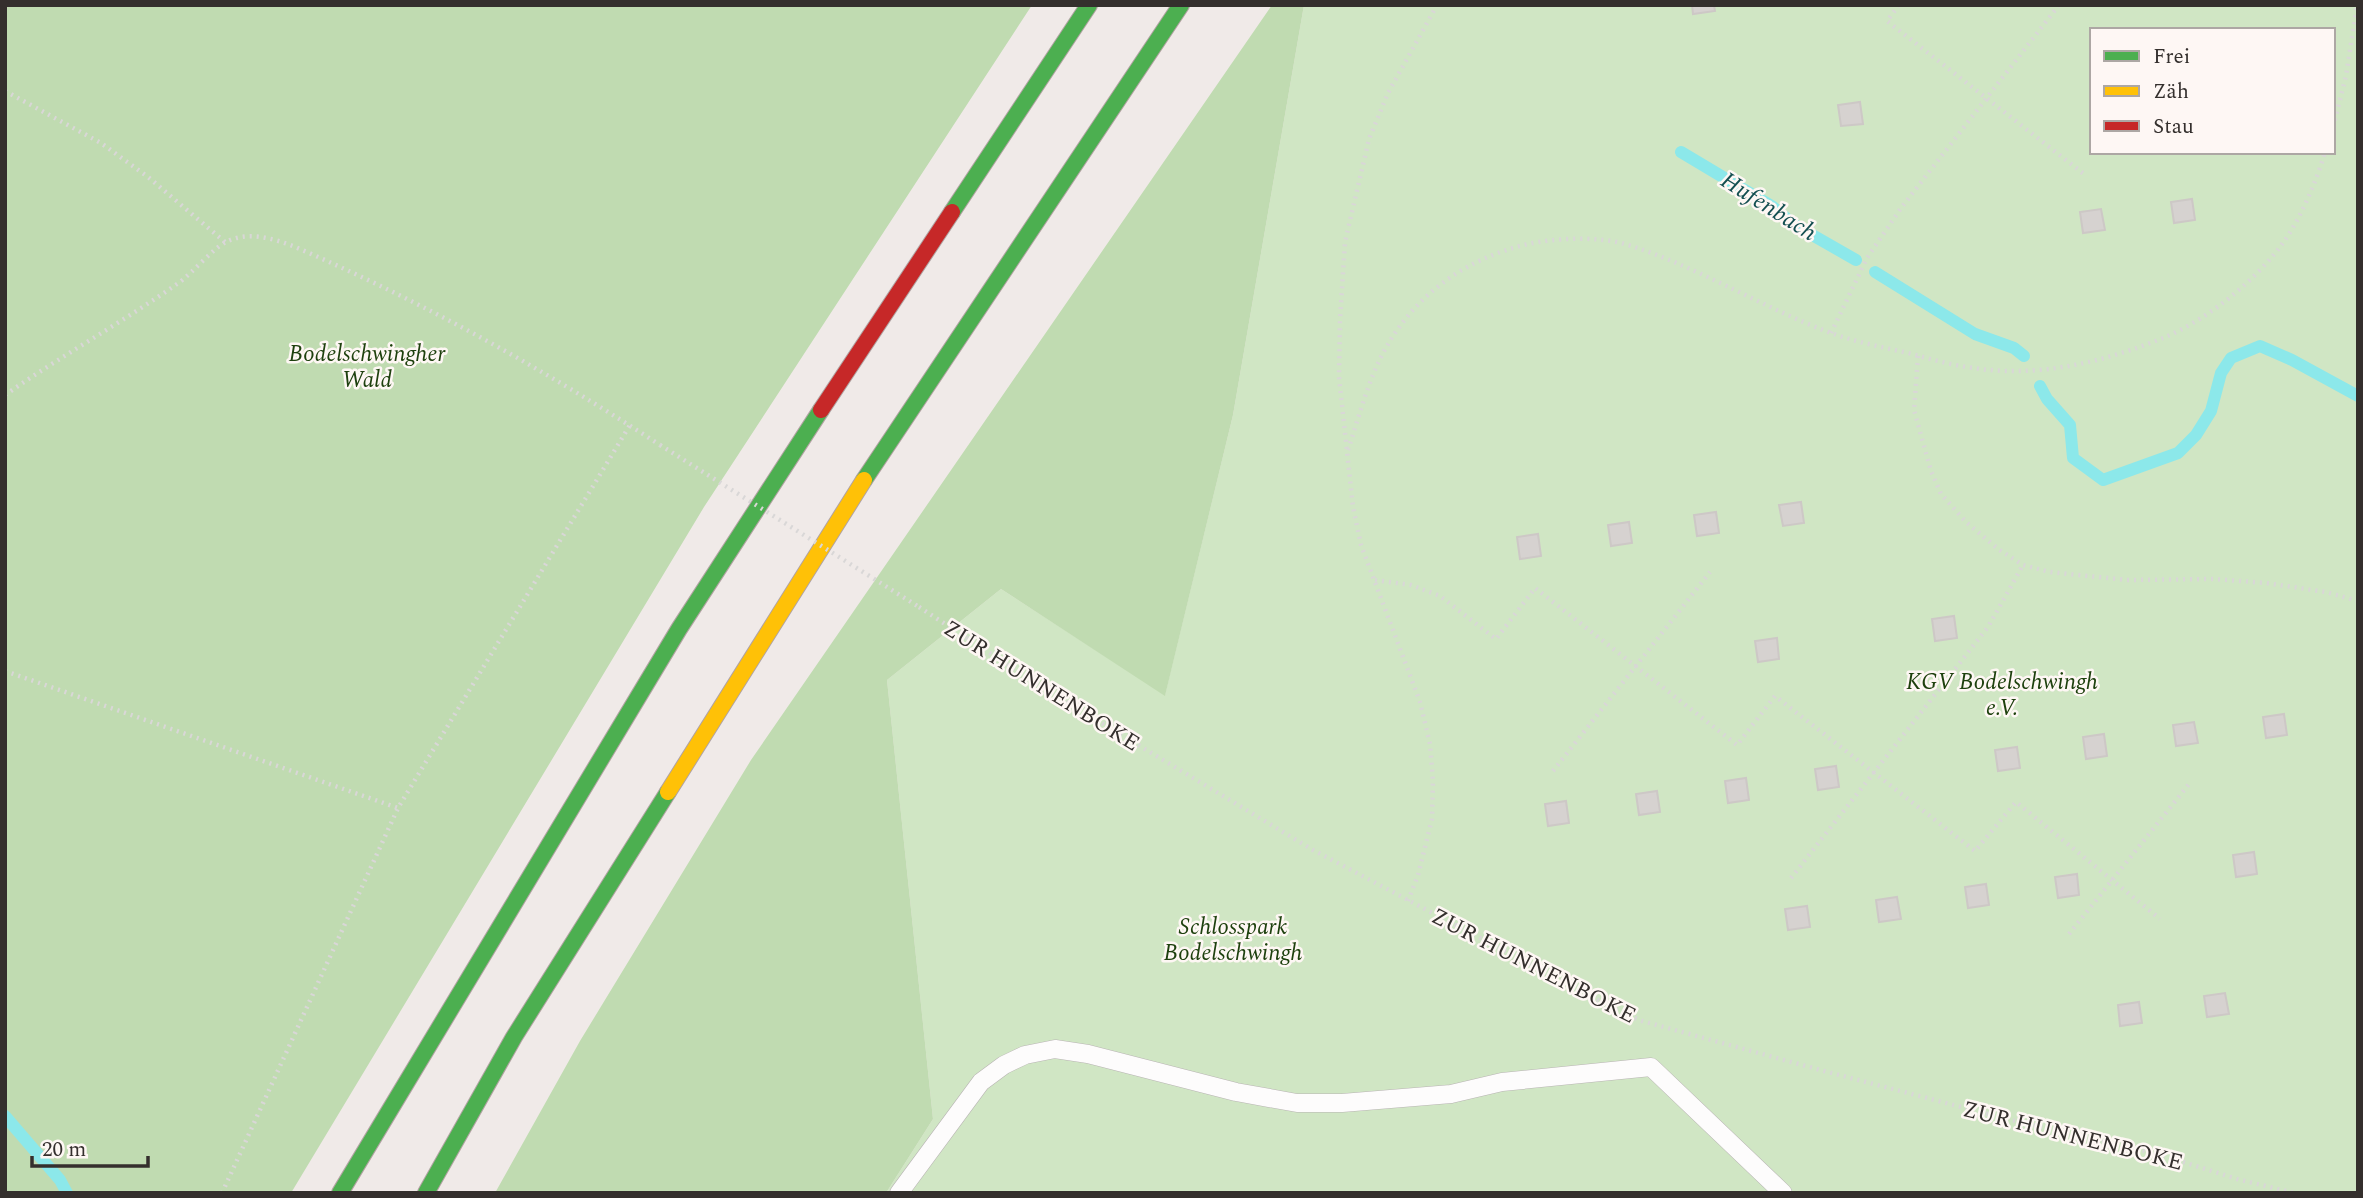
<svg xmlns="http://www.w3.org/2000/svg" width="2363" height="1198" font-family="Spectral,serif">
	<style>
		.green { fill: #d0e6c4; fill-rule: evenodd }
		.forest { fill: #c0dbb1 }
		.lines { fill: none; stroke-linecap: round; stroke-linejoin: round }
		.stream { stroke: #8ce8ea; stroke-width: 12 }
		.building { fill: #d6d2d0; stroke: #cdc8c6; stroke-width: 2 }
		.lane-casing { stroke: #b8b4b3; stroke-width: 19 }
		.fast-casing { stroke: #b1a3a2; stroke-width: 18 }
		.slow-casing { stroke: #b1a3a2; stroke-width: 18 }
		.jam-casing { stroke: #b1a3a2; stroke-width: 18 }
		.path { stroke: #d9d7d7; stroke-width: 4.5; stroke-dasharray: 2 5; stroke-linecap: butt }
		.lane { stroke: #fdfcfc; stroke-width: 18 }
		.fast { stroke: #4caf50; stroke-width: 16 }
		.slow { stroke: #ffc107; stroke-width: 16 }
		.jam { stroke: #c62828; stroke-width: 16 }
		.path-bridge { stroke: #d9d7d7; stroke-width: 4.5; stroke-dasharray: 2 5; stroke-linecap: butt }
		.labels { text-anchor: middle; stroke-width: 5; stroke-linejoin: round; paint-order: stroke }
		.park-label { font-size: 23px; font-style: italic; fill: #1e410e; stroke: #fef7f4 }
		.street-label { font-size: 23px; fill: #342f2d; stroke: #fef7f4 }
		.water-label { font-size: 24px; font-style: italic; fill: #144f51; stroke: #fef7f4 }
	</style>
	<rect width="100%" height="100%" fill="#f0eae8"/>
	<path class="green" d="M1304 5H2358V1193H886L933 1119 887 680 1001 589 1165 695 1233 415ZM2092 30H2333V152H2092Z"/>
	<g class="forest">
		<polygon points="5,5 1032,5 704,507 291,1193 5,1193"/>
		<polygon points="1272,5 1304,5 1233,415 1165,696 1001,589 887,680 933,1119 886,1193 495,1193 580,1041 751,760"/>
	</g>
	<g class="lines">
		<g class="stream">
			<polyline points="1681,152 1773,207 1793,224 1856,260"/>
			<polyline points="1875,272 1975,334 2014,348 2024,356"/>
			<polyline points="2040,386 2047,399 2070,425 2073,458 2103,480 2178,453 2196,435 2211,411 2221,373 2231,358 2260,346 2292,360 2358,396"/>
			<polyline points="5,1116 60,1180 67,1193"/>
		</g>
	</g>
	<g class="building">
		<polygon points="1692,5 1714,5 1715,11 1693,14"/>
		<polygon points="1860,102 1863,124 1841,126 1838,105"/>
		<polygon points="2192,199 2195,220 2174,223 2171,202"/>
		<polygon points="2101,209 2105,230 2083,233 2080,212"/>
		<polygon points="1801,502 1804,523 1783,526 1779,505"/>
		<polygon points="1716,512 1719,533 1697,536 1694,515"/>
		<polygon points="1629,522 1632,543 1611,546 1608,525"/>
		<polygon points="1538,534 1541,556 1520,559 1517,537"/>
		<polygon points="1954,616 1957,638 1935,641 1932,619"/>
		<polygon points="1777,638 1779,659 1758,662 1755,641"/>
		<polygon points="2284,714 2287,735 2266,738 2263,717"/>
		<polygon points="2194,722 2198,743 2176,746 2173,725"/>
		<polygon points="2104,734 2107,756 2086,759 2083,737"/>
		<polygon points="2017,747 2020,768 1998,771 1995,750"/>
		<polygon points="1836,766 1839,787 1818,790 1815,769"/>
		<polygon points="1746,778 1749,800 1728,803 1725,781"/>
		<polygon points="1657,791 1660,812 1639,815 1636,794"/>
		<polygon points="1566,801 1569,823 1548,826 1545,804"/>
		<polygon points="2254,852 2257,874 2236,877 2233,855"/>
		<polygon points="2077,874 2079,895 2058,898 2055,877"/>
		<polygon points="1986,884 1989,905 1968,908 1965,887"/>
		<polygon points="1897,897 1901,919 1879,922 1876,900"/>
		<polygon points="1807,906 1810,927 1788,930 1785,909"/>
		<polygon points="2225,993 2229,1014 2207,1017 2204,996"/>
		<polygon points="2139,1002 2142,1023 2120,1026 2118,1005"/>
	</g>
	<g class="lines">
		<g class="lane-casing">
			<polyline id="lane" points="899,1193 981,1082 1004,1065 1025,1055 1055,1049 1088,1054 1236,1092 1297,1103 1342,1103 1451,1094 1502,1082 1651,1067 1783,1193"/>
		</g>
		<g class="fast-casing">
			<g id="fast">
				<polyline points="952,212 1089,5"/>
				<polyline points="864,480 1181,5"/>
				<polyline points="340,1193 679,629 821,410"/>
				<polyline points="426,1193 514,1037 668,792"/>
			</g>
		</g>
		<g class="slow-casing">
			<polyline id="slow" points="668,792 864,480"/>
		</g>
		<g class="jam-casing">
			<polyline id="jam" points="821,410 952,212"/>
		</g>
		<g class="path">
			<polyline points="1899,5 1887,21 2084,174"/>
			<polyline points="5,91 101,143 148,177 225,242"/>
			<polyline points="2333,127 2346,76 2357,5"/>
			<polyline points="1831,333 1867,258 1901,208 2059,5"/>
			<polyline points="1918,356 1914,410 1931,471 1941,494 1966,522 1998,549 2023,565 2050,572 2127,580 2214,579 2266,583 2326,592 2358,601"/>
			<path d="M5 395C61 356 121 323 177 284 192 274 213 248 226 242 247 231 272 238 293 246 425 303 540 367 660 445"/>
			<path d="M1348 450C1358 420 1366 388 1380 359 1410 298 1463 259 1528 244 1556 238 1597 236 1625 244 1697 266 1761 307 1831 333 1856 342 1882 347 1908 353 1927 358 1947 364 1967 367 2034 379 2101 363 2163 338 2207 320 2257 280 2285 240 2301 217 2317 180 2325 152"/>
			<polyline points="1375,580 1411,585 1440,596 1496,639 1535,588 1737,745 1775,696 1975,851 2016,802 2160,919"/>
			<polyline points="919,607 1050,692 1313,850 1619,1011 1642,1021 1824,1071 2007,1119 2158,1154 2237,1179 2294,1193"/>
			<polyline points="5,671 398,808"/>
			<polyline points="1553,771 1710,572"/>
			<polyline points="1791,878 1988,627 2023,565"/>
			<polyline points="1408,901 1418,875 1432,819 1433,781 1430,744 1420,702 1361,545 1353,507 1339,377 1340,320 1345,242 1369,139 1388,93 1437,5"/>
			<polyline points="2069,934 2189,784"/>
			<polyline points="222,1193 398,808 630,425"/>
		</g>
		<use href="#lane" class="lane"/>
		<use href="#fast" class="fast"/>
		<use href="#slow" class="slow"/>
		<use href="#jam" class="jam"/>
		<polyline class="path-bridge" points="660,445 919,607"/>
	</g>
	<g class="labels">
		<g class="park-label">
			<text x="367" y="361">Bodelschwingher<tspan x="367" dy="26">Wald</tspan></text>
			<text x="2002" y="689">KGV Bodelschwingh<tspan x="2002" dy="26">e.V.</tspan></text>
			<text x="1233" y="934">Schlosspark<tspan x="1233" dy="26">Bodelschwingh</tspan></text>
		</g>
		<g class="street-label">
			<text transform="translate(1042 685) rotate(32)" y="8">ZUR HUNNENBOKE</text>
			<text transform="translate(1534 965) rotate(27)" y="8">ZUR HUNNENBOKE</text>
			<text transform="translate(2073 1135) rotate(14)" y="8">ZUR HUNNENBOKE</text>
		</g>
		<g class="water-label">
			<text transform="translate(1769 206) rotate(32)" y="8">Hufenbach</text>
		</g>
	</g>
	<rect width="2363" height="1198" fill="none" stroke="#342f2d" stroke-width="14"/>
	<rect x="2090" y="28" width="245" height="126" fill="#fef7f4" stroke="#ada7a4" stroke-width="2"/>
	<rect x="2104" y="51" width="35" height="10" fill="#4caf50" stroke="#ada7a4" stroke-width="2"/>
	<text x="2153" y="63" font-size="21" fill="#342f2d">Frei</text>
	<rect x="2104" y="86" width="35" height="10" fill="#ffc107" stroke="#ada7a4" stroke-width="2"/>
	<text x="2153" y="98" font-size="21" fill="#342f2d">Zäh</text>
	<rect x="2104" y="121" width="35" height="10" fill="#c62828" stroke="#ada7a4" stroke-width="2"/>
	<text x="2153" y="133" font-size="21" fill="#342f2d">Stau</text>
	<path d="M32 1156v10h116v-10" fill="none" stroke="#342f2d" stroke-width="3.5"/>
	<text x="42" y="1156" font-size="21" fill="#342f2d" stroke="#fef7f4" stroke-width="5" paint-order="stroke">20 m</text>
</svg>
